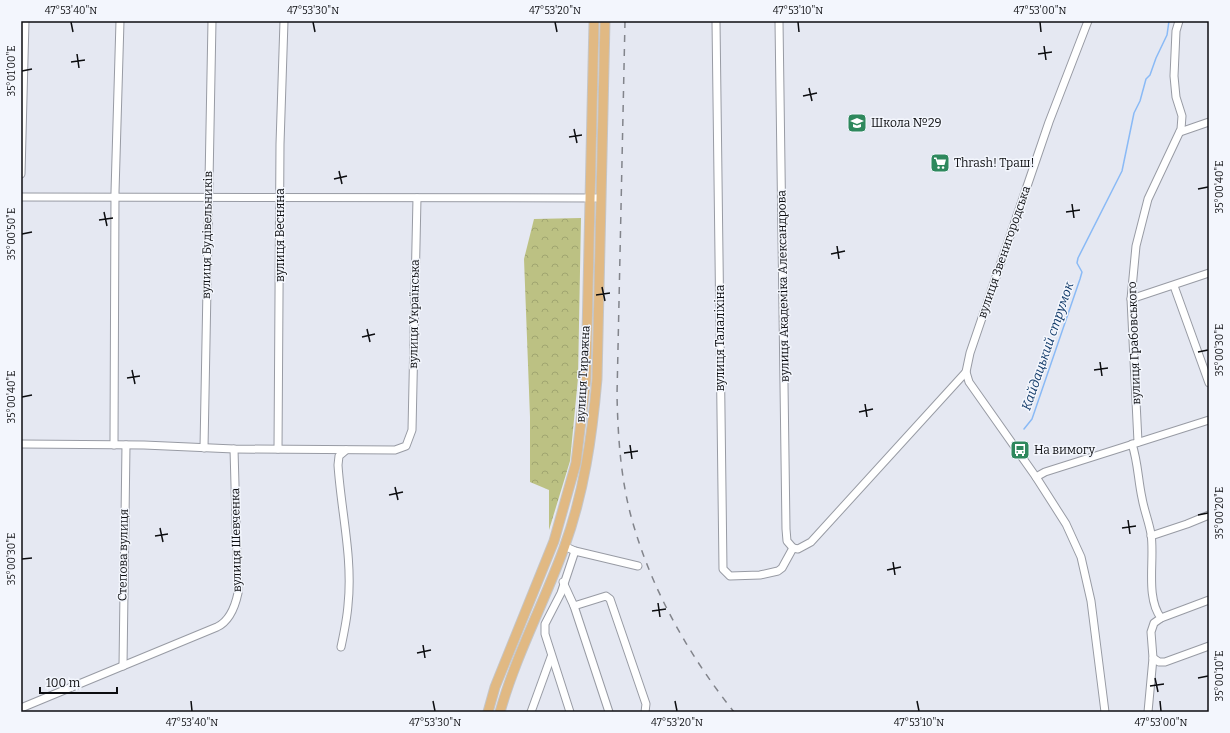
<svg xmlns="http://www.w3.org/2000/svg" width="1230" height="733" font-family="Bitter,serif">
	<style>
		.forest { fill: url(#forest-crowns) }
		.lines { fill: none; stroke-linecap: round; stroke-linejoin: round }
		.stream { stroke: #8abaf6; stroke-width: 1.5 }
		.minor-casing { stroke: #989ba4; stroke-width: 9 }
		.major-casing { stroke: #c5c5c6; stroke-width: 11 }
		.minor { stroke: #fff; stroke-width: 7 }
		.major { stroke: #e1b983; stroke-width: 9 }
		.rail { stroke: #82848b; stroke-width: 1.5; stroke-dasharray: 7 7; stroke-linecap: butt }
		.ticks { fill: none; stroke: #0c0d10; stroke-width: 1.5 }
		.labels { text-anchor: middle; stroke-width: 3; stroke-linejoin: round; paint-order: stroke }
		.poi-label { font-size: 12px; fill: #0c0d10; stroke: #f3f6fd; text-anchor: start }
		.street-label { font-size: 12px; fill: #0c0d10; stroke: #f3f6fd }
		.water-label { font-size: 13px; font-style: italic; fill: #103968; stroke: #f3f6fd }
		.neatline { fill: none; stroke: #0c0d10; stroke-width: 1.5 }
		.ticks-label { font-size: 10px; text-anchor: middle; fill: #0c0d10 }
	</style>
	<defs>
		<pattern id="forest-crowns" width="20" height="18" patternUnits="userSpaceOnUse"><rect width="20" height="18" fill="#bcc183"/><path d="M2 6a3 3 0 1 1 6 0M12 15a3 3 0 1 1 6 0" fill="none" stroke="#a0a570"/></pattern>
	</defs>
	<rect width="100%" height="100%" fill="#e5e8f2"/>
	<polygon class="forest" points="581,218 578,378 570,461 549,530 549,490 530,482 530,417 524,259 534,219"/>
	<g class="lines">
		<polyline class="stream" points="1024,429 1032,419 1080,279 1082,272 1077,263 1078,258 1122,171 1134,113 1140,101 1146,79 1150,75 1156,58 1167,35 1169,21"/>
		<g class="minor-casing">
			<g id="minor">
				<polyline points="716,21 723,569 730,576 760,575 778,571 782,568 793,548"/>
				<polyline points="779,21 786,529 787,541 793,548"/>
				<polyline points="1180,132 1209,122"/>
				<polyline points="21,174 25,21"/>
				<polyline points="21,197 600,198"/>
				<polyline points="1174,286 1209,383"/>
				<polyline points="1131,299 1209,273"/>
				<polyline points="966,372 969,382 1036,477 1066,524 1081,557 1091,601 1105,712"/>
				<polyline points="1138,442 1131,299 1136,246 1148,199 1181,129 1182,116 1176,97 1174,76 1176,31 1179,21"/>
				<polyline points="21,444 144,445 234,449 395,450 406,446 412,430 417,198"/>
				<path d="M1132 444C1138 462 1138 480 1142 498 1144 510 1149 522 1151 534 1155 559 1145 597 1161 618L1154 623 1151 632 1153 658 1148 712"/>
				<polyline points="114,445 115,192 120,21"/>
				<polyline points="204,448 212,21"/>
				<polyline points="278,449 280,144 284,21"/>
				<polyline points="1036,477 1045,472 1209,420"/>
				<polyline points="1151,536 1187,524 1209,515"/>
				<polyline points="564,546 575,551 638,566"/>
				<polyline points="793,548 798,549 811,542 966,372 970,353 1049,122 1088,21"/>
				<polyline points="563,582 574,606 609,712"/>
				<polyline points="574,606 606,596 610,599 646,704 645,712"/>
				<polyline points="1161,618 1209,600"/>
				<path d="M341 647C344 633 347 619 348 605 353 558 341 511 338 465L339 456 346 450"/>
				<polyline points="1153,658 1159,662 1165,662 1209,646"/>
				<polyline points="123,666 126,445"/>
				<path d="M21 708 217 627C230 621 235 607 238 593L234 449"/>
				<polyline points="531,712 551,657"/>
				<polyline points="570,712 545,634 545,624 561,593 575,551"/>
			</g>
		</g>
		<g class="major-casing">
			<g id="major">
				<polyline points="488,712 495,687 554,541 576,463 586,379 594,21"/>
				<path d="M500 712C516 655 544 603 564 548 584 493 592 437 597 379L605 21"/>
			</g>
		</g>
		<use href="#minor" class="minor"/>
		<use href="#major" class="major"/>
		<path class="rail" d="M625 21 617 395C618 440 621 486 635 530 655 596 691 658 734 712"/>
	</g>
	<path class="ticks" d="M71 22 73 32M313 22 315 32M555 22 557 32M798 22 799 32M1040 22 1041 32M1044 46 1046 60M77 54 79 68M1038 54 1052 52M71 62 85 60M22 71 32 69M809 88 812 101M803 96 817 93M574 129 577 143M569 137 582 135M339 171 342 184M334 179 347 176M1198 189 1208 187M1072 204 1074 218M104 212 107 226M1066 212 1080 210M99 220 113 218M22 234 32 232M837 246 839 259M831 254 845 251M602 287 605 301M596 295 610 293M367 329 370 342M362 337 375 334M1198 352 1208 350M1100 362 1102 376M132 370 135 384M1094 370 1108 368M127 378 140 376M22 397 32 395M865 404 867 417M859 412 873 409M630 445 632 459M624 453 638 451M395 487 398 500M389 495 403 492M1198 515 1208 513M1128 520 1130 534M160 528 163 542M1122 528 1136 526M155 536 168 534M22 559 32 558M893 562 895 575M887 570 901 567M658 603 660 617M652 611 666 609M423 645 425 658M417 653 431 650M1155 678 1158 692M1198 678 1208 676M1150 686 1164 684M191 701 192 711M433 701 435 711M675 701 677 711M917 701 919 711M1160 701 1161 711"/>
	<defs>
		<g id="school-square" transform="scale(1)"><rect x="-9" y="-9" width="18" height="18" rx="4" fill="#2e885d" stroke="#f3f6fd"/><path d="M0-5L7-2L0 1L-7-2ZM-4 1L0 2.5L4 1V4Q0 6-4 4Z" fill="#fff"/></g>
		<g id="supermarket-square" transform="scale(1)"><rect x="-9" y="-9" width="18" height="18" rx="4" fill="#2e885d" stroke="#f3f6fd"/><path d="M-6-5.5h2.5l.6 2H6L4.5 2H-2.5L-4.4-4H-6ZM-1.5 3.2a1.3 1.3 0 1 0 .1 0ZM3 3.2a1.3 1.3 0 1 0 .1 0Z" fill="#fff"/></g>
		<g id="bus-square" transform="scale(1)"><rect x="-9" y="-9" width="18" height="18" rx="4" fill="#2e885d" stroke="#f3f6fd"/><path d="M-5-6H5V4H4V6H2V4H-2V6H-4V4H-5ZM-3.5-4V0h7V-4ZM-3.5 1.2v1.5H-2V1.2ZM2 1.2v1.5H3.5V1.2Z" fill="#fff"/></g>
	</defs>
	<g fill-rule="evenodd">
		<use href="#school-square" x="857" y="123"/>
		<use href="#supermarket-square" x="940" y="163"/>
		<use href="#bus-square" x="1020" y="450"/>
	</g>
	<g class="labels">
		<g class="poi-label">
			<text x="871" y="127">Школа №29</text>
			<text x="954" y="167">Thrash! Траш!</text>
			<text x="1034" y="454">На вимогу</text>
		</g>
		<g class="street-label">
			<text transform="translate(207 235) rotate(-89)" y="4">вулиця Будівельників</text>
			<text transform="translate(280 235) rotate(-90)" y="4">вулиця Весняна</text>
			<text transform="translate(1004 252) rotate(-71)" y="4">вулиця Звенигородська</text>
			<text transform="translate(783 286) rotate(-91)" y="4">вулиця Академіка Александрова</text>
			<text transform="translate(414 314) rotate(-89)" y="4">вулиця Українська</text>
			<text transform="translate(720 338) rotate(-90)" y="4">вулиця Талаліхіна</text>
			<text transform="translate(1134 343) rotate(-92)" y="4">вулиця Грабовського</text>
			<text transform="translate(583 374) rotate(-87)" y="4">вулиця Тиражна</text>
			<text transform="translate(236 540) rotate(-91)" y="4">вулиця Шевченка</text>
			<text transform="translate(123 555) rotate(-89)" y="4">Степова вулиця</text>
		</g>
		<g class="water-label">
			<text transform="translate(1047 346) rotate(-71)" y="5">Кайдацький струмок</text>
		</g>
	</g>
	<rect width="1230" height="733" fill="none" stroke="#f3f6fd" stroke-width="44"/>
	<path d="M40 687v6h77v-6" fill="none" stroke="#0c0d10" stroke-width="2"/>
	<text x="46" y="687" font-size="12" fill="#0c0d10" stroke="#f3f6fd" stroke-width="3" paint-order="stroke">100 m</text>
	<rect x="22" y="22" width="1186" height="689" class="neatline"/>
	<g class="ticks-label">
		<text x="71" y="14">47°53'40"N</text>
		<text x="313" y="14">47°53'30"N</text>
		<text x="555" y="14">47°53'20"N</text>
		<text x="798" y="14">47°53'10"N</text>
		<text x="1040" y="14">47°53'00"N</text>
		<text transform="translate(11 71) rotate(-90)" y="4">35°01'00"E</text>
		<text transform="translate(1219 187) rotate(-90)" y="4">35°00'40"E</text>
		<text transform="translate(11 234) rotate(-90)" y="4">35°00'50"E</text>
		<text transform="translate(1219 350) rotate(-90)" y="4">35°00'30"E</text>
		<text transform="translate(11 397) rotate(-90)" y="4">35°00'40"E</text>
		<text transform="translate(1219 513) rotate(-90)" y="4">35°00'20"E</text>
		<text transform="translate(11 559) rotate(-90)" y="4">35°00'30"E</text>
		<text transform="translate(1219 676) rotate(-90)" y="4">35°00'10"E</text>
		<text x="192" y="726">47°53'40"N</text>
		<text x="435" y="726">47°53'30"N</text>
		<text x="677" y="726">47°53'20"N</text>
		<text x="919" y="726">47°53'10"N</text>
		<text x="1161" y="726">47°53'00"N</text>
	</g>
</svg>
